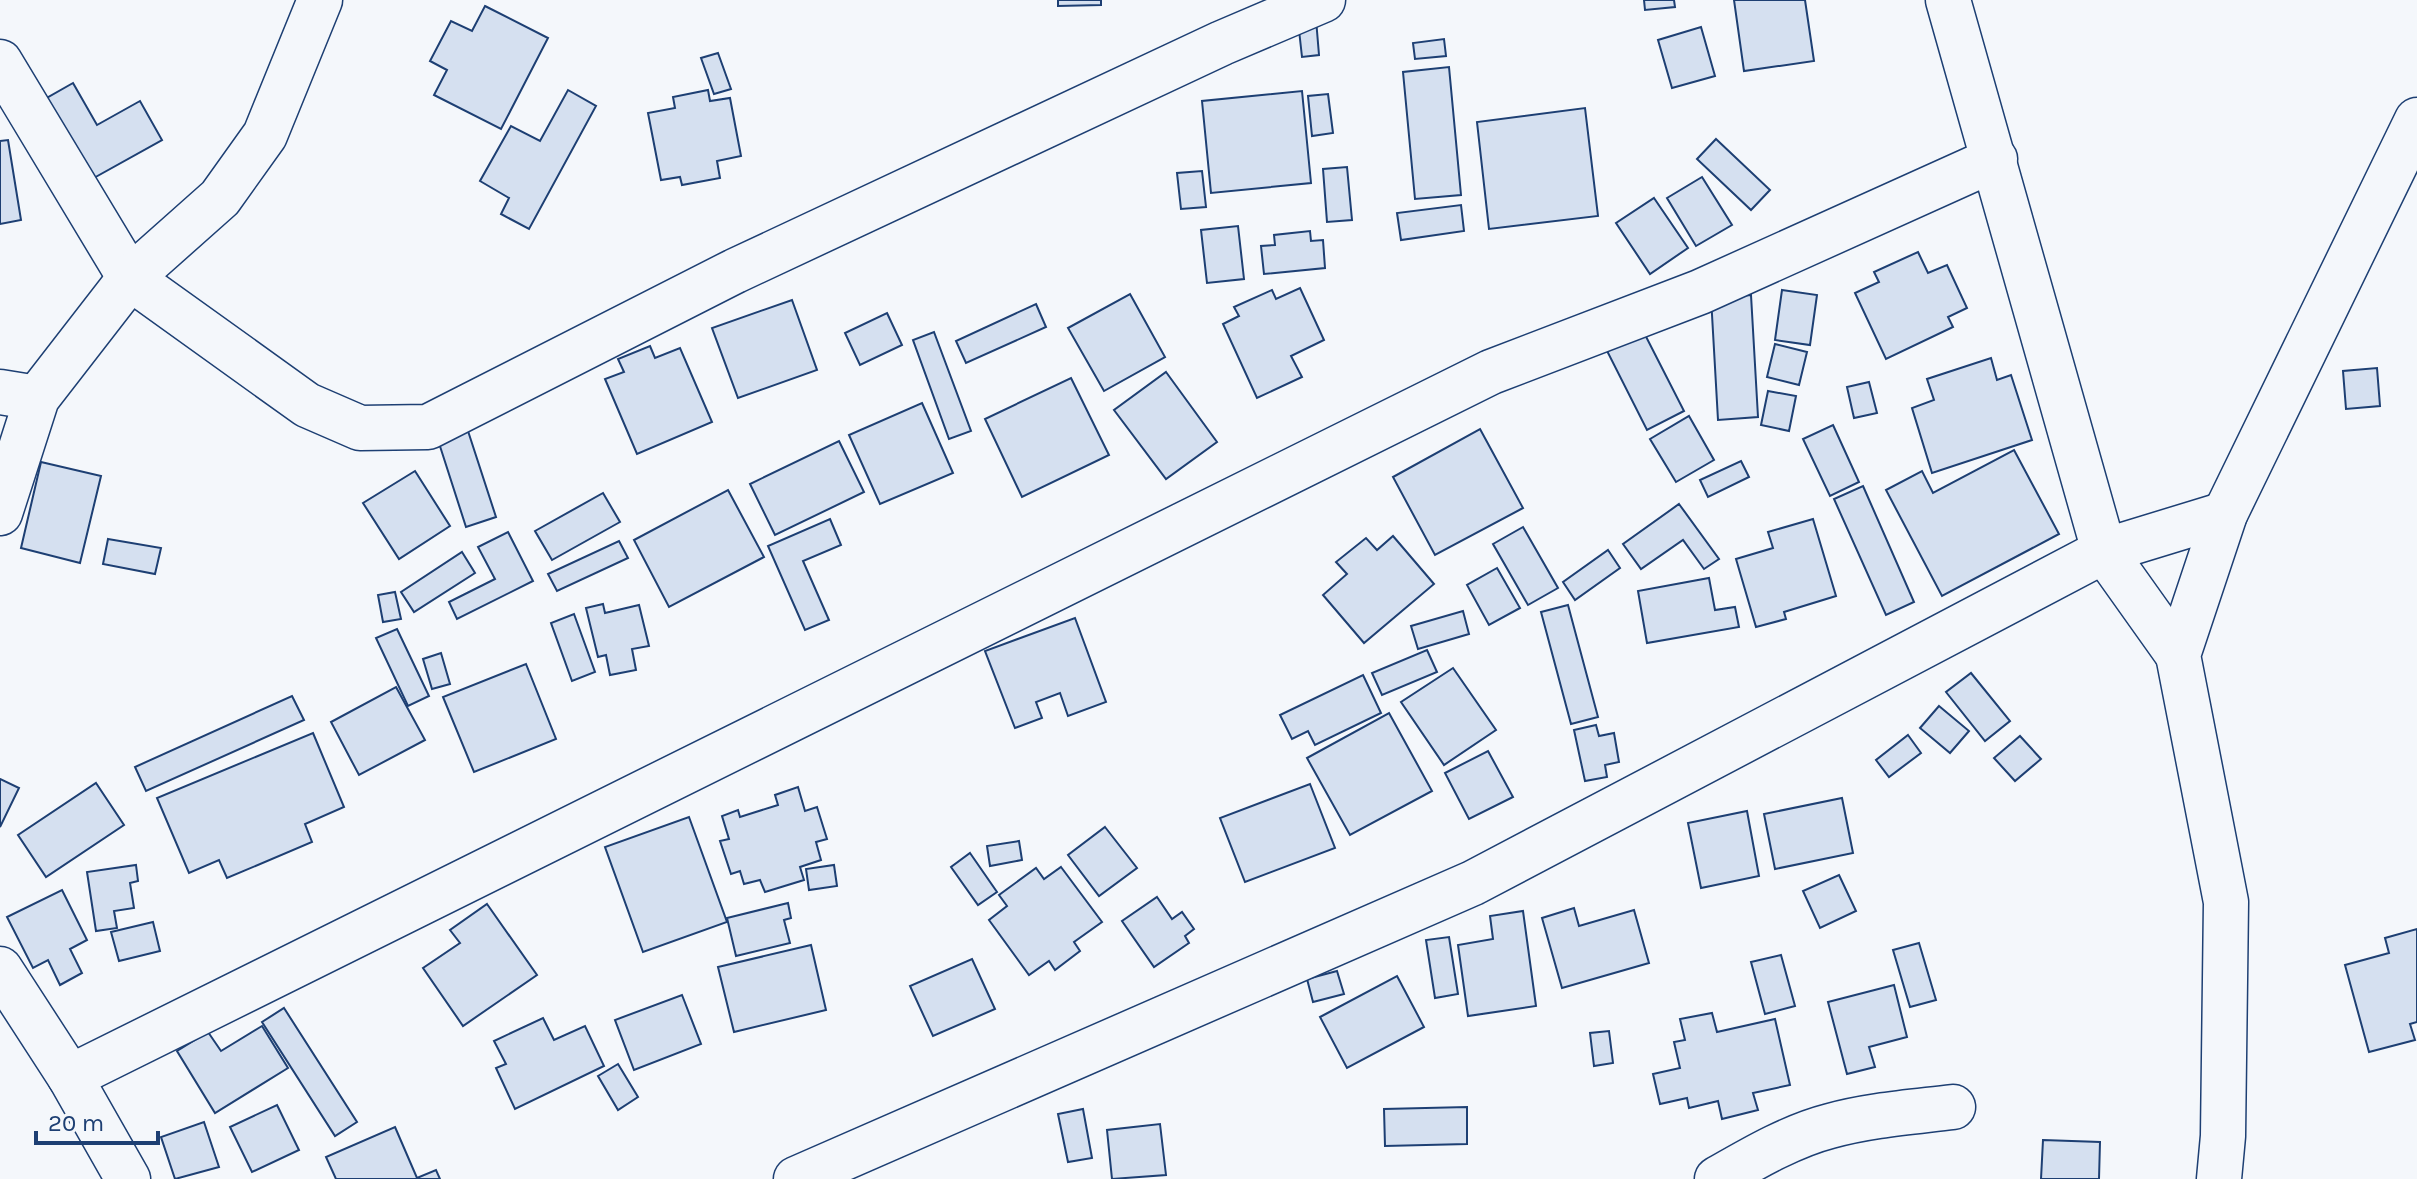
<svg xmlns="http://www.w3.org/2000/svg" width="2417" height="1179" font-family="Karla,sans-serif">
	<style>
		.building { fill: #d5e0f0; stroke: #1d3f73; stroke-width: 2 }
		.lines { fill: none; stroke-linecap: round; stroke-linejoin: round }
		.minor-casing { stroke: #1d3f73; stroke-width: 47 }
		.minor { stroke: #f4f7fb; stroke-width: 44 }
	</style>
	<rect width="100%" height="100%" fill="#f4f7fb"/>
	<g class="building">
		<polygon points="1058,0 1101,0 1101,5 1058,6"/>
		<polygon points="1644,0 1674,0 1675,7 1645,10"/>
		<polygon points="1734,0 1805,0 1814,61 1744,71"/>
		<polygon points="485,6 548,38 501,129 434,95 447,70 430,61 451,21 472,31"/>
		<polygon points="1316,19 1319,55 1302,57 1298,21"/>
		<polygon points="1701,27 1715,76 1672,88 1658,40"/>
		<polygon points="1444,39 1446,56 1415,59 1413,43"/>
		<polygon points="718,53 731,89 714,94 701,58"/>
		<polygon points="1449,67 1461,195 1415,199 1403,72"/>
		<polygon points="73,83 97,125 140,101 162,140 83,184 38,103"/>
		<polygon points="568,90 596,106 529,229 501,214 509,198 480,181 511,126 540,141"/>
		<polygon points="708,90 710,101 730,98 741,156 717,161 720,178 682,185 680,177 661,180 648,113 675,108 673,97"/>
		<polygon points="1302,91 1311,183 1211,193 1202,101"/>
		<polygon points="1328,94 1333,133 1312,136 1308,96"/>
		<polygon points="1585,108 1598,216 1489,229 1477,122"/>
		<polygon points="1716,139 1770,190 1751,210 1697,159"/>
		<polygon points="8,140 21,220 0,224 0,141"/>
		<polygon points="1347,167 1352,220 1327,222 1323,169"/>
		<polygon points="1202,171 1206,207 1181,209 1177,173"/>
		<polygon points="1702,177 1732,225 1696,246 1667,198"/>
		<polygon points="1654,198 1688,248 1650,274 1616,223"/>
		<polygon points="1461,205 1464,231 1401,240 1397,213"/>
		<polygon points="1238,226 1244,279 1207,283 1201,230"/>
		<polygon points="1310,231 1311,241 1323,240 1325,268 1264,274 1261,246 1275,245 1274,235"/>
		<polygon points="1918,252 1928,273 1947,265 1967,308 1948,317 1953,327 1886,359 1855,293 1879,282 1874,272"/>
		<polygon points="1300,288 1324,340 1291,356 1302,377 1257,398 1223,324 1239,316 1234,307 1272,290 1276,299"/>
		<polygon points="1782,290 1817,295 1810,345 1775,340"/>
		<polygon points="1130,294 1165,357 1104,391 1068,328"/>
		<polygon points="1751,295 1758,417 1718,420 1711,297"/>
		<polygon points="792,300 817,370 738,398 712,328"/>
		<polygon points="1036,304 1046,327 966,363 956,341"/>
		<polygon points="887,313 902,345 860,365 845,333"/>
		<polygon points="1637,319 1684,411 1647,430 1600,337"/>
		<polygon points="934,332 971,431 949,439 913,340"/>
		<polygon points="1775,344 1807,352 1799,385 1767,377"/>
		<polygon points="650,346 655,358 680,348 712,422 637,454 605,379 624,372 618,359"/>
		<polygon points="1991,358 1997,380 2011,375 2032,440 1932,473 1912,408 1934,400 1927,379"/>
		<polygon points="2377,368 2380,406 2346,409 2343,371"/>
		<polygon points="1166,372 1217,442 1166,479 1114,410"/>
		<polygon points="1071,378 1109,455 1022,497 985,419"/>
		<polygon points="1869,382 1877,413 1854,418 1847,387"/>
		<polygon points="1768,391 1796,396 1789,431 1761,425"/>
		<polygon points="922,403 953,473 880,504 849,435"/>
		<polygon points="1689,416 1714,460 1676,482 1650,439"/>
		<polygon points="1833,425 1859,482 1830,496 1803,439"/>
		<polygon points="1480,429 1523,508 1435,555 1393,477"/>
		<polygon points="468,431 496,517 466,527 438,440"/>
		<polygon points="839,441 864,492 775,535 750,484"/>
		<polygon points="2014,450 2059,534 1942,596 1886,490 1922,471 1933,493"/>
		<polygon points="1741,461 1749,477 1708,497 1700,480"/>
		<polygon points="41,462 101,476 80,563 21,548"/>
		<polygon points="415,471 450,526 399,559 363,503"/>
		<polygon points="1863,486 1914,602 1886,615 1834,499"/>
		<polygon points="728,490 764,557 669,607 634,540"/>
		<polygon points="603,493 620,522 552,560 535,531"/>
		<polygon points="1679,504 1719,559 1704,569 1683,540 1641,569 1623,544"/>
		<polygon points="830,519 841,545 803,561 829,620 805,630 768,546"/>
		<polygon points="1813,519 1836,596 1784,612 1786,619 1756,627 1736,559 1773,548 1768,532"/>
		<polygon points="1523,527 1558,588 1528,605 1493,544"/>
		<polygon points="508,532 533,581 457,619 449,602 495,579 478,547"/>
		<polygon points="1393,536 1434,584 1364,643 1323,595 1347,574 1336,562 1366,538 1377,550"/>
		<polygon points="108,539 161,548 155,574 103,564"/>
		<polygon points="619,541 628,558 557,591 548,574"/>
		<polygon points="1608,550 1620,568 1575,600 1563,582"/>
		<polygon points="462,552 475,573 414,612 401,592"/>
		<polygon points="1497,568 1520,608 1489,625 1467,585"/>
		<polygon points="1709,578 1715,610 1735,607 1739,627 1647,643 1638,591"/>
		<polygon points="395,592 401,619 383,622 378,595"/>
		<polygon points="603,604 605,613 639,605 649,646 632,649 636,670 610,675 606,655 598,657 586,608"/>
		<polygon points="1568,605 1598,717 1571,724 1541,612"/>
		<polygon points="1463,611 1469,634 1418,649 1411,626"/>
		<polygon points="574,614 595,672 572,681 551,623"/>
		<polygon points="1075,618 1106,702 1068,716 1060,693 1036,702 1042,718 1015,728 985,651"/>
		<polygon points="397,629 429,696 408,706 376,638"/>
		<polygon points="1427,650 1437,672 1382,695 1372,673"/>
		<polygon points="441,653 450,684 432,689 423,659"/>
		<polygon points="526,664 556,739 474,772 443,697"/>
		<polygon points="1453,668 1496,730 1444,765 1401,702"/>
		<polygon points="1971,673 2010,721 1985,741 1946,692"/>
		<polygon points="1363,675 1381,713 1315,745 1308,731 1292,739 1280,715"/>
		<polygon points="396,687 425,740 359,775 331,722"/>
		<polygon points="292,696 304,720 146,791 135,767"/>
		<polygon points="1939,706 1969,731 1950,753 1920,728"/>
		<polygon points="1389,713 1432,791 1350,835 1307,758"/>
		<polygon points="1596,725 1599,736 1614,733 1619,762 1605,765 1607,777 1585,781 1574,730"/>
		<polygon points="313,733 344,807 305,824 312,842 227,878 219,860 189,873 157,798"/>
		<polygon points="1908,735 1921,753 1889,777 1876,760"/>
		<polygon points="2020,736 2041,759 2015,781 1994,758"/>
		<polygon points="1488,751 1513,797 1469,819 1445,773"/>
		<polygon points="0,779 19,788 0,827"/>
		<polygon points="96,783 124,825 46,877 18,835"/>
		<polygon points="1310,784 1335,848 1245,882 1220,818"/>
		<polygon points="798,787 805,811 817,807 827,839 816,842 821,860 800,867 804,880 765,892 760,880 744,884 740,871 731,874 720,841 729,839 722,816 738,810 740,817 778,805 775,795"/>
		<polygon points="1842,798 1853,853 1775,869 1764,814"/>
		<polygon points="1747,811 1759,876 1701,888 1688,823"/>
		<polygon points="689,817 727,922 643,952 605,847"/>
		<polygon points="1105,827 1137,868 1099,896 1068,855"/>
		<polygon points="1019,841 1022,860 990,866 987,846"/>
		<polygon points="970,853 997,892 978,905 951,867"/>
		<polygon points="136,865 138,881 130,883 134,908 114,911 117,928 96,931 87,872"/>
		<polygon points="834,865 837,886 809,890 806,869"/>
		<polygon points="1061,867 1102,922 1074,942 1080,951 1055,970 1049,961 1029,975 989,920 1007,906 999,895 1036,868 1044,879"/>
		<polygon points="1839,875 1856,911 1820,928 1803,891"/>
		<polygon points="62,890 87,940 70,949 82,973 60,985 48,960 33,968 7,917"/>
		<polygon points="1157,897 1172,919 1182,912 1194,929 1185,936 1189,943 1154,967 1122,921"/>
		<polygon points="788,903 791,918 784,920 790,943 736,956 727,918"/>
		<polygon points="487,904 537,975 463,1026 423,968 460,943 450,930"/>
		<polygon points="1574,908 1579,926 1634,910 1649,963 1562,988 1542,918"/>
		<polygon points="1523,911 1536,1006 1468,1016 1458,945 1493,939 1490,916"/>
		<polygon points="153,922 160,951 119,961 111,932"/>
		<polygon points="2417,929 2417,1022 2410,1024 2415,1040 2369,1052 2345,965 2389,953 2385,938"/>
		<polygon points="1449,937 1458,994 1435,998 1426,940"/>
		<polygon points="1919,943 1936,1000 1910,1007 1893,950"/>
		<polygon points="811,945 826,1010 734,1032 718,967"/>
		<polygon points="1781,955 1795,1006 1765,1014 1751,962"/>
		<polygon points="972,959 995,1009 933,1036 910,986"/>
		<polygon points="1337,971 1344,994 1313,1002 1307,979"/>
		<polygon points="1397,976 1424,1027 1347,1068 1320,1017"/>
		<polygon points="1894,985 1907,1037 1869,1047 1875,1067 1847,1074 1828,1002"/>
		<polygon points="682,995 701,1044 634,1070 615,1020"/>
		<polygon points="284,1008 357,1122 335,1136 262,1022"/>
		<polygon points="1712,1013 1717,1032 1775,1019 1790,1085 1753,1093 1758,1110 1722,1119 1718,1101 1689,1108 1687,1098 1660,1104 1653,1074 1680,1068 1674,1042 1685,1040 1680,1019"/>
		<polygon points="543,1018 554,1040 585,1026 604,1066 515,1109 496,1068 506,1064 494,1041"/>
		<polygon points="262,1026 288,1068 215,1113 177,1051 208,1032 221,1051"/>
		<polygon points="1609,1031 1613,1063 1594,1066 1590,1033"/>
		<polygon points="618,1064 638,1097 618,1110 598,1076"/>
		<polygon points="277,1105 299,1150 252,1172 230,1127"/>
		<polygon points="1467,1107 1467,1144 1385,1146 1384,1109"/>
		<polygon points="1083,1109 1092,1158 1068,1162 1058,1114"/>
		<polygon points="204,1122 219,1167 175,1179 161,1137"/>
		<polygon points="1160,1124 1166,1175 1112,1179 1107,1130"/>
		<polygon points="395,1127 417,1178 436,1170 440,1179 336,1179 326,1157"/>
		<polygon points="2043,1140 2100,1142 2099,1179 2041,1179"/>
	</g>
	<g class="lines">
		<g class="minor-casing">
			<g id="minor">
				<polyline points="1948,0 2104,551 2178,655"/>
				<polyline points="0,62 130,278 307,405 360,428 428,427 735,271 1222,43 1323,0"/>
				<polyline points="0,392 37,398"/>
				<polyline points="0,513 37,398 130,278 220,198 265,135 320,0"/>
				<polyline points="0,969 70,1077 128,1179"/>
				<polyline points="70,1077 1491,372 1700,292 1995,159"/>
				<polyline points="796,1179 1473,883 2104,551 2225,514"/>
				<path d="M1717 1179C1752 1159 1791 1136 1830 1126 1870 1115 1912 1112 1953 1107"/>
				<polyline points="2219,1179 2223,1136 2226,902 2178,655 2225,514 2417,120"/>
			</g>
		</g>
		<use href="#minor" class="minor"/>
	</g>
	<path d="M36 1131v12h122v-12" fill="none" stroke="#1d3f73" stroke-width="4"/>
	<text x="48" y="1131" font-size="24" fill="#1d3f73" stroke="#f4f7fb" stroke-width="6" paint-order="stroke">20 m</text>
</svg>
